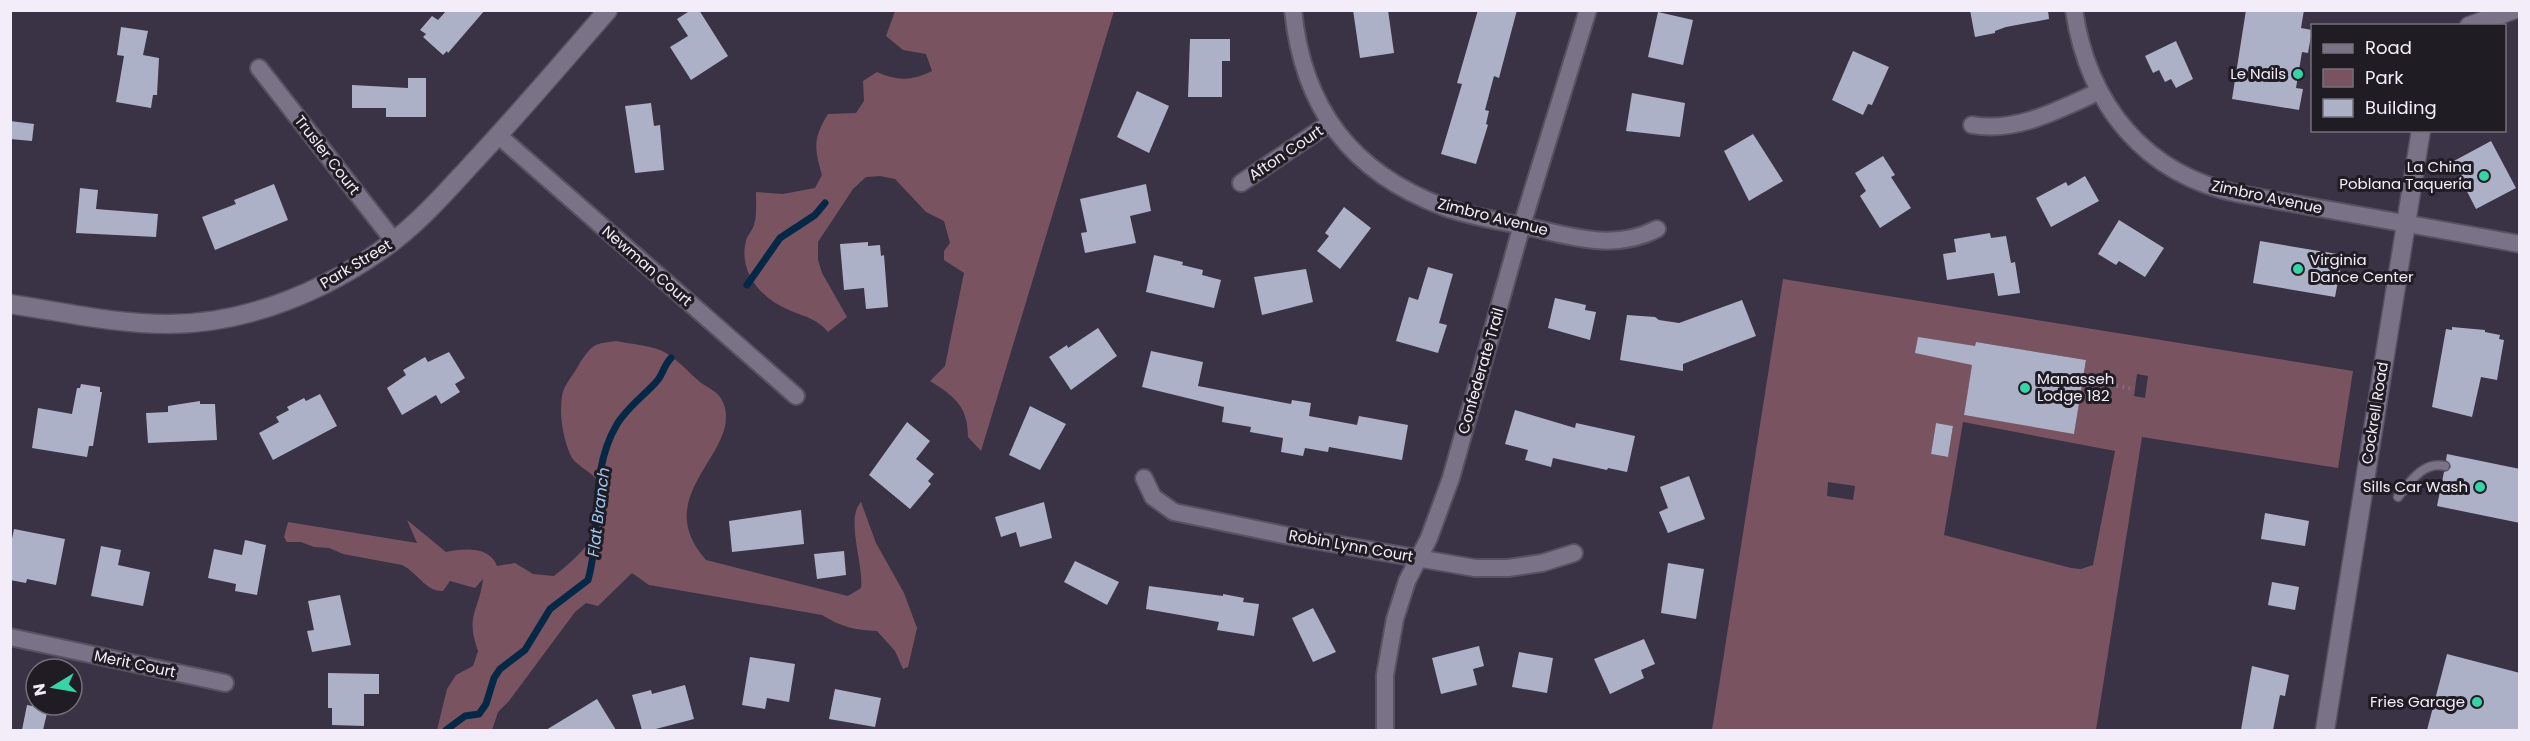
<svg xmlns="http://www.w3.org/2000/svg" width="2530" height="741" font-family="Poppins,sans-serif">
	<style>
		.green { fill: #795460; fill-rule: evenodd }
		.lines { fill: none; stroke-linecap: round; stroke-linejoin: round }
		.stream { stroke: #062847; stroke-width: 7 }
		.building { fill: #adb1c8 }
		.lane-casing { stroke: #575161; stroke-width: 11 }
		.street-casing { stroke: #575161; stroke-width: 20 }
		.secondary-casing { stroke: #575161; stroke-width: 21 }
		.path { stroke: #7a7384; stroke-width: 4; stroke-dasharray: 1.5 4.5; stroke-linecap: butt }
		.lane { stroke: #7a7287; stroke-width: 8 }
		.street { stroke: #7a7287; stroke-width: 16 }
		.secondary { stroke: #7a7287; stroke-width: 18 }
		.poi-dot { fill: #36d4a7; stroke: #201c24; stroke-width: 2 }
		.labels { text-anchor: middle; stroke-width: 6; stroke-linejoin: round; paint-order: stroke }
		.poi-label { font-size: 15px; fill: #f2edf9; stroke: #201c24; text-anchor: end }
		.street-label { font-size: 15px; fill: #f2edf9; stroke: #201c24 }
		.water-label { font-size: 16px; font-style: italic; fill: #9cc7f4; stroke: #201c24 }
	</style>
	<rect width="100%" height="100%" fill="#3a3245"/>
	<g class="green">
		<path d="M895 11H1114L981 451 968 437C968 406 954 396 930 381L945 366 964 273 944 260V251L950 243 944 221 926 212 895 179 880 176 866 177 853 189 818 242V260L822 273 847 317 828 332C816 318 805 317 789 310 762 299 738 273 746 241 747 236 752 231 754 225 757 215 756 203 756 192L783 194 815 188 822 175C814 148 813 138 828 114L856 113 864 101 863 81 877 72C897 81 912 81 932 71L926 54 903 50 886 36Z"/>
		<path d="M1783 279 2353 371 2338 468 2142 437 2096 730H1712ZM1976 342 2086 360 2074 433 1964 415ZM2137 374 2148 376 2145 398 2134 396ZM1963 422 2115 451 2093 565 2081 569 2071 568 1944 535ZM1936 423 1953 426 1948 457 1931 454ZM1828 482 1855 486 1853 500 1827 496Z"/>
		<path d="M616 341C630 344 647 345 660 350 675 356 688 372 700 382 708 388 719 392 723 402 744 452 647 494 706 560L848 596 861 588C864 564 845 518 861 502L876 543 904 593 917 628 908 667 903 669 895 651 877 631C855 630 841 627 822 615L649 585 632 573 598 606 586 603 575 612 509 701 498 712 492 730H437L447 689 456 675 473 666 478 651C465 614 479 612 483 579L475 588 450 581 443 591C426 592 417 572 402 565L343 554 329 548 314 547 301 542H287L284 537 288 522 417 543 407 520 446 552C463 548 490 546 497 566L515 563 533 574 554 576C580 556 625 514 596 479 589 470 574 465 570 454 563 437 559 415 562 396 563 387 572 376 577 368 581 361 587 351 594 346 599 343 609 342 616 341Z"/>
	</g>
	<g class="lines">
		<g class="stream">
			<polyline points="747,285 780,238 815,215 825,203"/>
			<path d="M446 730 465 716 479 714 486 704 494 678 500 669 525 650 550 609 588 580C602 530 589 472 616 426 626 408 644 396 657 381 663 374 664 365 671 358"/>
		</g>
	</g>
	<g class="building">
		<polygon points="447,10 485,10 448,53 447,51 443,55 423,37 426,34 420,30 432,16 438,20"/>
		<polygon points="691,10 699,10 728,56 691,80 670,47 688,36 677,19"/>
		<polygon points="1353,10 1388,10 1394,53 1360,58"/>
		<polygon points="1478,10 1517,10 1499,78 1494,76 1485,110 1489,111 1486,124 1488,125 1476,164 1441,154 1462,84 1457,83"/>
		<polygon points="1970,10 2048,10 2049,19 2006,27 1995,31 1995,33 1975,37"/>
		<polygon points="2246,10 2304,10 2301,28 2312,30 2308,53 2302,52 2296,88 2303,89 2299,110 2232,99"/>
		<polygon points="1658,12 1693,20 1683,65 1648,57"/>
		<polygon points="121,27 148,31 143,55 159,58 157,95 153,95 151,108 116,102 124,56 117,55"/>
		<polygon points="1190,39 1230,39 1230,61 1222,61 1222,97 1188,97"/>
		<polygon points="2176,41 2193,79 2176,88 2171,79 2165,82 2159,70 2153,73 2145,56"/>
		<polygon points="1853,51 1889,67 1872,105 1868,104 1863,115 1832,100"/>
		<polygon points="408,78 426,78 426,117 386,117 386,108 352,108 352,85 408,88"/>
		<polygon points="1137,91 1169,106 1149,153 1117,137"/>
		<polygon points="1632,93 1685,103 1680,137 1626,131"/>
		<polygon points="651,103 654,126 660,125 664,170 635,173 625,106"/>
		<polygon points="10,121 34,124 32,141 10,139"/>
		<polygon points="1753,134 1783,181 1749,201 1724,151"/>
		<polygon points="2491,141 2516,188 2476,209 2452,162"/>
		<polygon points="1883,156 1895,175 1891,177 1911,208 1880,228 1860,196 1866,191 1855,173"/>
		<polygon points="2085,176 2099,201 2051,227 2036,198 2066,182 2068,186"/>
		<polygon points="274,184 288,220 215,250 202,217 236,204 234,200"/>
		<polygon points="1146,184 1151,211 1130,216 1136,243 1085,253 1081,233 1087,232 1080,199"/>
		<polygon points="80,188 98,190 96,209 158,214 156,237 76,233"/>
		<polygon points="1344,207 1371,228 1340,269 1317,251 1329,236 1325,233"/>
		<polygon points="2119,220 2164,248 2145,277 2119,261 2116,265 2098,254"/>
		<polygon points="1990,233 1991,238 2006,236 2011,263 2015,262 2020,293 1998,296 1994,273 1947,280 1943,254 1956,252 1954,239"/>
		<polygon points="2260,241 2343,255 2335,297 2253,283"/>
		<polygon points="868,242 868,246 880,245 881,256 884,255 888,307 866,309 864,288 844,290 840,244"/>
		<polygon points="1154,255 1183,262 1182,265 1203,270 1202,275 1221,280 1214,308 1146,292"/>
		<polygon points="1428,267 1453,274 1439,323 1447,325 1438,353 1396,341 1409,297 1418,300"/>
		<polygon points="1306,269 1313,302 1262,315 1254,277"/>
		<polygon points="1555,298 1586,305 1585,310 1596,312 1590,340 1548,328"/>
		<polygon points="1742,300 1756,336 1683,364 1683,371 1620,360 1627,315 1655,317 1659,320 1679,323"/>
		<polygon points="2452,327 2485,330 2485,332 2500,335 2499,339 2504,340 2497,380 2481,377 2472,417 2432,407 2446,329 2452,330"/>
		<polygon points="1098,328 1117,356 1071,390 1049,357 1067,345 1068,348"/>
		<polygon points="1918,337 1975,346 1976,342 2086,360 2074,434 1964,415 1972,365 1915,353"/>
		<polygon points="1151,351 1203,362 1198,386 1291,404 1292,400 1311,403 1309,416 1357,425 1359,416 1408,425 1402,460 1329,447 1328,452 1305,448 1303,456 1281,452 1283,438 1250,432 1251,427 1222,422 1224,407 1142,387"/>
		<polygon points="449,352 465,378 455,384 460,392 441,404 436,395 402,415 387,388 406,375 403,370 425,357 428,362"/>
		<polygon points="81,384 100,387 100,392 102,392 93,446 89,446 87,457 32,448 38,408 72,414 77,388 80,388"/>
		<polygon points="320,394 337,426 273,460 259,433 279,422 276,417 289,410 287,407 304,398 306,401"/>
		<polygon points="200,401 200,404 215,404 217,440 148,443 146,413 168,412 168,406"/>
		<polygon points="1030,406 1066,424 1040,470 1009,455"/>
		<polygon points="1515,410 1575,428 1576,423 1635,436 1627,472 1608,468 1607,470 1553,458 1551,467 1525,460 1528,450 1505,444"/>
		<polygon points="907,422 930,441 916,459 934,474 928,481 931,484 910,509 869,475"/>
		<polygon points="1936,423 1953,426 1948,457 1931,454"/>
		<polygon points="2447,454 2520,469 2520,523 2437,506 2444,472 2451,467 2446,460"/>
		<polygon points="1689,476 1705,519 1668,533 1659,512 1668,508 1660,487"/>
		<polygon points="1044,502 1052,538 1020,547 1016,532 1001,537 995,517"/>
		<polygon points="801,510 804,544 732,552 729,521"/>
		<polygon points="2265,513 2309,521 2305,546 2261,539"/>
		<polygon points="14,529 65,539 56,585 27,579 26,583 10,580 10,548"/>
		<polygon points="245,540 266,545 257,595 235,591 236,584 208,578 214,549 242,555"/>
		<polygon points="101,546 121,550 118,565 150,572 143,606 91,596"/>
		<polygon points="844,551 846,575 817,579 814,554"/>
		<polygon points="1075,561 1119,582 1107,605 1064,582"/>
		<polygon points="1668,563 1704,569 1696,619 1661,613"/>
		<polygon points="2272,582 2299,587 2295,610 2268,605"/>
		<polygon points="1149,586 1223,596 1223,594 1244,598 1243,602 1259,604 1254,636 1217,630 1219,622 1146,609"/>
		<polygon points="340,595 351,645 312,652 307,631 314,630 308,601"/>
		<polygon points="1313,608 1336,652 1313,662 1292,618"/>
		<polygon points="1644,639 1655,664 1641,670 1644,678 1610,694 1594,659"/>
		<polygon points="1479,646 1484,666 1473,669 1477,685 1441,694 1432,658"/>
		<polygon points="1519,652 1553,658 1547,693 1512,687"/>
		<polygon points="2447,654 2520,673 2520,730 2427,730"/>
		<polygon points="750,657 795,664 789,702 767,698 765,709 742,705"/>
		<polygon points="2252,666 2289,675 2285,696 2280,695 2273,730 2241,730"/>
		<polygon points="328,673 379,674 379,694 364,694 364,726 332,725 332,708 328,708"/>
		<polygon points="685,685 694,719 652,730 642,730 632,695 651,690 652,694"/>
		<polygon points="835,689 881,698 875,727 829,719"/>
		<polygon points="597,699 616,730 546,730"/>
		<polygon points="27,705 48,709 43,730 22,730"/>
	</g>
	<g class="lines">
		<g class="lane-casing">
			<path id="lane" d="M2398 497C2410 482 2423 461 2445 466"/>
		</g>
		<g class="street-casing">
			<g id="street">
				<path d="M1293 10C1303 109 1352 173 1444 207 1471 217 1501 221 1529 227 1573 237 1614 251 1657 229"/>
				<path d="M2074 10C2088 104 2144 175 2240 194L2520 244"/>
				<polyline points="259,68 394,241"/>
				<path d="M1972 125C2016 133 2058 110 2098 92"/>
				<polyline points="499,136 796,396"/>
				<polyline points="1241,183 1330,123"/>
				<polyline points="1144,478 1153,497 1174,512 1289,536 1475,568 1508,568 1542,563 1574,553"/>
				<polyline points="10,637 225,683"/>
				<polyline points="1385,730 1385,675 1395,619 1407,581 1429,538 1451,478 1522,225 1588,10"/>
			</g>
		</g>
		<g class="secondary-casing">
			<g id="secondary">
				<polyline points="2469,26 2513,10"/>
				<path d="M10 304C63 312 115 324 168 324 249 324 331 289 395 240 422 219 445 193 469 167 517 116 562 63 608 10"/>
				<polyline points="2325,730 2421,130"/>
			</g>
		</g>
		<polyline class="path" points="2099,383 2134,389"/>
		<use href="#lane" class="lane"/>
		<use href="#street" class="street"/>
		<use href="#secondary" class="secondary"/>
	</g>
	<g class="poi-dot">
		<circle cx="2298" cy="74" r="6"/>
		<circle cx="2484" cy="176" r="6"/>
		<circle cx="2298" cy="269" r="6"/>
		<circle cx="2025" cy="388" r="6"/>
		<circle cx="2480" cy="487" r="6"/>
		<circle cx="2477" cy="702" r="6"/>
	</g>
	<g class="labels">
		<g class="poi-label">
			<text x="2286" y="79">Le Nails</text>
			<text x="2472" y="172">La China<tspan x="2472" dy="17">Poblana Taqueria</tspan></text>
			<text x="2310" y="265" text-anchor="start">Virginia<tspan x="2310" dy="17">Dance Center</tspan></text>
			<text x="2037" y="384" text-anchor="start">Manasseh<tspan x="2037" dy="17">Lodge 182</tspan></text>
			<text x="2468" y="492">Sills Car Wash</text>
			<text x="2465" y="707">Fries Garage</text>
		</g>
		<g class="street-label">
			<text transform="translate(1286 153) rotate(-34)" y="5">Afton Court</text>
			<text transform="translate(327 155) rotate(52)" y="5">Trusler Court</text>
			<text transform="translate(2267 197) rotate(12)" y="5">Zimbro Avenue</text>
			<text transform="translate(1493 217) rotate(14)" y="5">Zimbro Avenue</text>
			<text transform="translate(356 264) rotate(-31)" y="5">Park Street</text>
			<text transform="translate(647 266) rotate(41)" y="5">Newman Court</text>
			<text transform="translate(1481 371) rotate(-74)" y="5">Confederate Trail</text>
			<text transform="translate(2375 413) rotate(-81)" y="5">Cockrell Road</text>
			<text transform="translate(1351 546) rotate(10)" y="5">Robin Lynn Court</text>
			<text transform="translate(135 664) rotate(12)" y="5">Merit Court</text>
		</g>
		<g class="water-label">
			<text transform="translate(598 512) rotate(-83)" y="6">Flat Branch</text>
		</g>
	</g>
	<rect width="2530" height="741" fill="none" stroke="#f2edf9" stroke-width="24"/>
	<rect x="2311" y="24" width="195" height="108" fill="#201c24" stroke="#747079" stroke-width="1.5"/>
	<rect x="2323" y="44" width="30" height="9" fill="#7a7287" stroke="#747079" stroke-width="1.5"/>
	<text x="2365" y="54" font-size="18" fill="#f2edf9">Road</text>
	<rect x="2323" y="69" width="30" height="18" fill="#795460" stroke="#747079" stroke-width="1.5"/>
	<text x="2365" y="84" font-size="18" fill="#f2edf9">Park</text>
	<rect x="2323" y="99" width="30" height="18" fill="#adb1c8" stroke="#747079" stroke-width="1.5"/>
	<text x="2365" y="114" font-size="18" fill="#f2edf9">Building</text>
	<g transform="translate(54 687) rotate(259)"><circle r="28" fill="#201c24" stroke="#747079" stroke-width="1.5"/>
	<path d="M0-4.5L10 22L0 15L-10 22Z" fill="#36d4a7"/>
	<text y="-9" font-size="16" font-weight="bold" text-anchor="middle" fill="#f2edf9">N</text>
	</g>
</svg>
